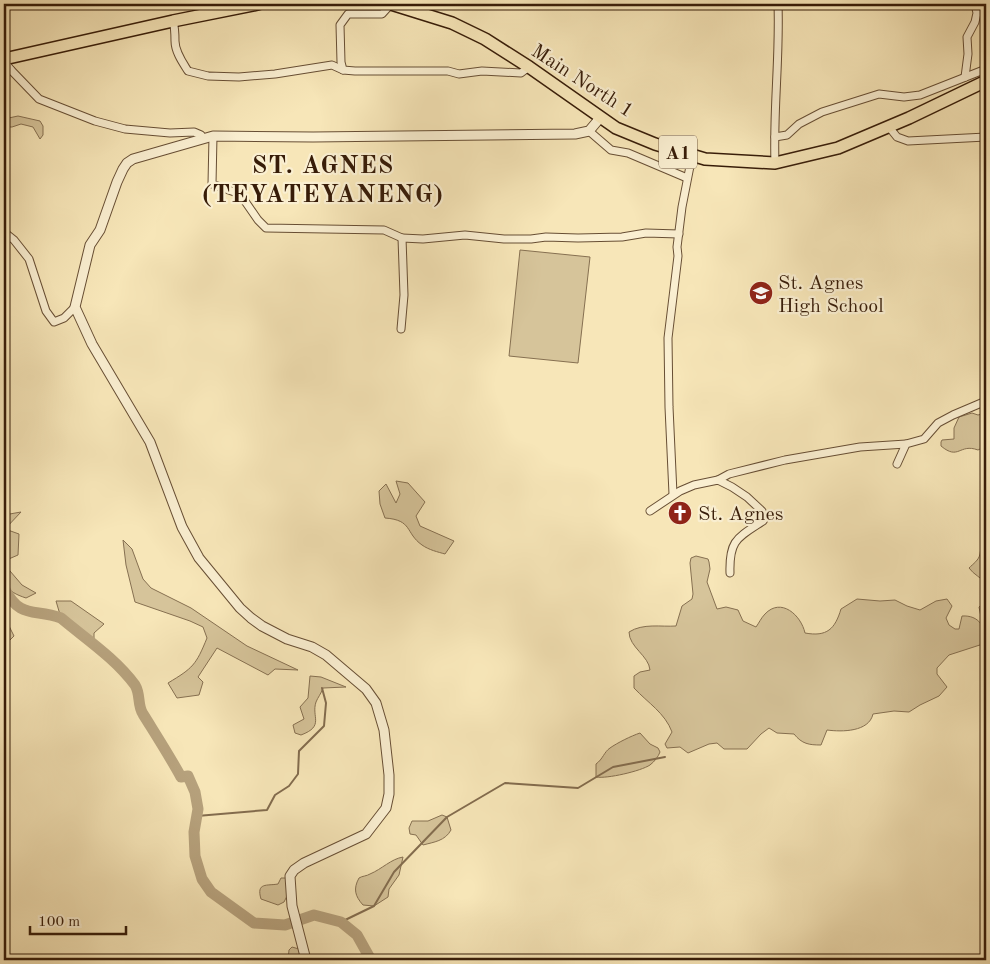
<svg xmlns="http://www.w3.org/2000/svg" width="990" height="964" font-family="'Old Standard TT',serif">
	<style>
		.green { fill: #d6c49a; stroke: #867051 }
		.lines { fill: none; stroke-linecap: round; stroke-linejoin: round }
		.stream { stroke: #836c4e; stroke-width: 2 }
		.river { stroke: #b6a17c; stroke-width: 11 }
		.minor-casing { stroke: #674e34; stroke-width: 9 }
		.tertiary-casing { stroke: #674e34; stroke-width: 11 }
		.primary-casing { stroke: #371c08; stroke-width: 14 }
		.minor { stroke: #faefd1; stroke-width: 7 }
		.tertiary { stroke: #faefd1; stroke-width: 9 }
		.primary { stroke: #f7e6b8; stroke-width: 11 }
		.labels { text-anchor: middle; stroke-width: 4.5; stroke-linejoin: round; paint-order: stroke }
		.shield { fill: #faefd1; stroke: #725b44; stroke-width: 1 }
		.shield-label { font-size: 19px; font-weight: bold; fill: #371c08 }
		.street-label { font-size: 20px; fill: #371c08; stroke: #faefd1 }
		.poi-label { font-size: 20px; fill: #371c08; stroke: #faefd1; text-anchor: start }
		.district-label { font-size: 25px; font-weight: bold; letter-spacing: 1px; fill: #371c08; stroke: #faefd1 }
	</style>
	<rect width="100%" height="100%" fill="#f7e6b8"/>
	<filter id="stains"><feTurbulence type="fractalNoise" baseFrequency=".004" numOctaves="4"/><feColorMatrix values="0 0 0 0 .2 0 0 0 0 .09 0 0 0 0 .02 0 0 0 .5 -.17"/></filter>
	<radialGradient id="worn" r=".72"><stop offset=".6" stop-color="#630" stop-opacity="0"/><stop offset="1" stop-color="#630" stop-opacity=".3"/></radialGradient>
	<g class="green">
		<polygon points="18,116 40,121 43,126 43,135 40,139 33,127 21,124 12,127 4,127 4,119"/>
		<polygon points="520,250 590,257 578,363 509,356"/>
		<path d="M972 413 978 415 986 413V446L978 450C959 443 959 461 941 446V442L942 440 954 439V428L959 417Z"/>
		<path d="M396 481 408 483 425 502 416 516 420 526 454 541 445 554C438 552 429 550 422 545 405 533 413 520 385 518L380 504 379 491 386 484 396 503 400 494Z"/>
		<polygon points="21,512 5,529 19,534 18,555 4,561 4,515"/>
		<path d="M986 533V584C981 577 974 575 969 568 973 564 979 560 980 554 982 544 978 544 986 533Z"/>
		<path d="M123 540 132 549 143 579 151 588 191 608 247 646 298 670 275 669 268 675 217 648 198 677 203 682 199 695 177 698 168 683C193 668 196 665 207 638L203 627 190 621 135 602 126 565Z"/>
		<path d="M696 556 708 559 709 562 710 569 707 582 717 609 726 607 738 610 743 621 756 627C759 623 761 618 765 614 781 597 801 615 805 633 827 637 835 629 841 609L857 599 880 601 895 600 907 606 920 610 936 601 947 599 952 606 946 618 949 625 955 629H959L962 616C979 615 986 627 986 643L949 655 937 668V674L947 687 939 696 920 705 909 712 894 711 873 714C869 732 842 732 827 730L821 745C809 745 802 744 794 734L777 733 769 728 761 734 747 749H724L717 743 709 744 688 753 680 747 667 748 665 744 672 732C665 713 648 703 634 688V676L640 672 650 670C649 656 629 647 629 632 643 623 661 627 676 626L682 606 692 599 693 594 690 563 691 558Z"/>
		<path d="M4 564 22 585 36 593 26 598C5 591 4 585 4 564Z"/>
		<polygon points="986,593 986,620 981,617 979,607 983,603"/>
		<polygon points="56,601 71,601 104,624 94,633 94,645 61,618"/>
		<polygon points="4,616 14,636 4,646"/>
		<path d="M310 676 321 677 346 687 323 688C321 694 318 697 316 702 311 717 325 726 301 735L295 733 293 725 304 719 300 707 308 698Z"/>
		<path d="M640 733 650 744 658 748 660 752C658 757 655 761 650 765 641 771 607 779 596 777V764C603 759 604 752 610 748 617 743 631 736 640 733Z"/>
		<path d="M442 815 447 817 451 830C445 841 434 842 423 845L416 835 410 834 409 828 412 821H428Z"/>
		<path d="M403 857 399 875 389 889 388 897 374 906 363 905C355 896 353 889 359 878 362 876 367 876 370 874 382 869 391 859 403 857Z"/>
		<path d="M281 878H287V896L284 902 278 905 261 899C256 882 267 886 278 884Z"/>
		<polygon points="292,947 299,949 302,960 288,960 289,950"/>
	</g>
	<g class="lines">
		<g class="stream">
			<polyline points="197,816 267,810 275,795 289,786 298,774 299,751 324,726 326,703 322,688"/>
			<polyline points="341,922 374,906 394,872 447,817 505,783 578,788 613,767 665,757"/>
		</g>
		<path class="river" d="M4 588C21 620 33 608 61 618 86 639 115 658 135 685 141 695 137 705 143 714 156 735 169 755 181 777L188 776 195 792 198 809 194 832 195 856 202 879 211 892 254 923 285 925 314 915 341 922 357 935 371 960"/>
		<g class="minor-casing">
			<g id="minor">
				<path d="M173 21C175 28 175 34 175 41 175 52 183 63 188 71L208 76 239 77 275 74 332 65 343 70 355 71H448L459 74 482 71 521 73 529 67"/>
				<polyline points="11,70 39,99 95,121 125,129 170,133 194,132 201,135 203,138"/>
				<polyline points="343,70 341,62 340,25 348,14 382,14 391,4"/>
				<polyline points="4,73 11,70 7,65 6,58"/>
				<polyline points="965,77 968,54 967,37 975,22 977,13 975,4"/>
				<polyline points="889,127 897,137 908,141 986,137"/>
				<polyline points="589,131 611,150 628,153 687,178"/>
				<polyline points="213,136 212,184 240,194 258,220 266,228 384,230 402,238"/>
				<polyline points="775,137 787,135 799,124 822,112 879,94 904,97 920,95 986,69"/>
				<path d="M775 163C773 110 780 57 778 4"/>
				<polyline points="4,232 14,240 29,259 46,311 54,322 64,318 75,307"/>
				<polyline points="401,329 404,295 402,238 423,239 465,235 504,239 531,239 546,237 578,238 622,237 646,233 679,234"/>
				<polyline points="897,464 906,444 924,439 938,423 953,415 986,401"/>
				<polyline points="718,480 729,474 785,460 860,447 906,444"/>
				<polyline points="673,494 669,407 668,338 678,256 677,247 682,207 692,156"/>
				<path d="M650 511 680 491 694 485 718 480 732 487 747 497 762 511 765 518 763 521C737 538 729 540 730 573"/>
			</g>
		</g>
		<g class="tertiary-casing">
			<polyline id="tertiary" points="306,960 292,906 290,876 294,870 304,863 366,834 386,808 389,794 389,775 384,730 376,703 366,689 326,655 312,647 287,639 262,626 251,618 240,608 199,558 182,527 150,442 92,344 75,307 90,245 100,230 117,182 123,169 127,163 133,159 213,136 313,137 575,134 589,131 600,118"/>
		</g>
		<g class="primary-casing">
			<g id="primary">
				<polyline points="391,4 452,23 485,39 529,67 616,128 655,144 705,159 775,163 838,148 909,118 986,81"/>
				<polyline points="4,59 173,21 258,4"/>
			</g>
		</g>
		<use href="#minor" class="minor"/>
		<use href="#tertiary" class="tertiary"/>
		<use href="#primary" class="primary"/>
	</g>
	<defs>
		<g id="school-disc" transform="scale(1.25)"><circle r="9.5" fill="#8f2418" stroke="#faefd1"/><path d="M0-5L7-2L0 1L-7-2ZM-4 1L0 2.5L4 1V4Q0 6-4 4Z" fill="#fff"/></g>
		<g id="church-disc" transform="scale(1.25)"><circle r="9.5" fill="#8f2418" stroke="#faefd1"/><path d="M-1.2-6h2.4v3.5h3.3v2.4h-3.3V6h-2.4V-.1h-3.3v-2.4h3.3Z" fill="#fff"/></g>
	</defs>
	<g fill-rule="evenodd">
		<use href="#school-disc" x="761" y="293"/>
		<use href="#church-disc" x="680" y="513"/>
	</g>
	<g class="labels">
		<rect class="shield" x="659" y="135.5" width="38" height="33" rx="4"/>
		<g class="shield-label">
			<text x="678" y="159">A1</text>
		</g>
		<g class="street-label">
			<text transform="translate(583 80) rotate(33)" y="7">Main North 1</text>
		</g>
		<g class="poi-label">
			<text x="778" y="289">St. Agnes<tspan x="778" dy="23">High School</tspan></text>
			<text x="698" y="520">St. Agnes</text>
		</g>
		<g class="district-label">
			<text x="323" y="173">ST. AGNES<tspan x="323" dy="29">(TEYATEYANENG)</tspan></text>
		</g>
	</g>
	<rect width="990" height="964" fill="none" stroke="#f7e6b8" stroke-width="20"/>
	<rect x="5" y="5" width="980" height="954" fill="none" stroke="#371c08" stroke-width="2.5"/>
	<rect x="10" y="10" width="970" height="944" fill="none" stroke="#371c08"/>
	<path d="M30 926v8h96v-8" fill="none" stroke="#371c08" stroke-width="2.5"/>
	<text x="38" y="926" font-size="15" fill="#371c08" stroke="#faefd1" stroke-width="4" paint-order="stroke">100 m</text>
	<rect width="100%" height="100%" filter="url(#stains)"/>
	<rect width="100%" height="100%" fill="url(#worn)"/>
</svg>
